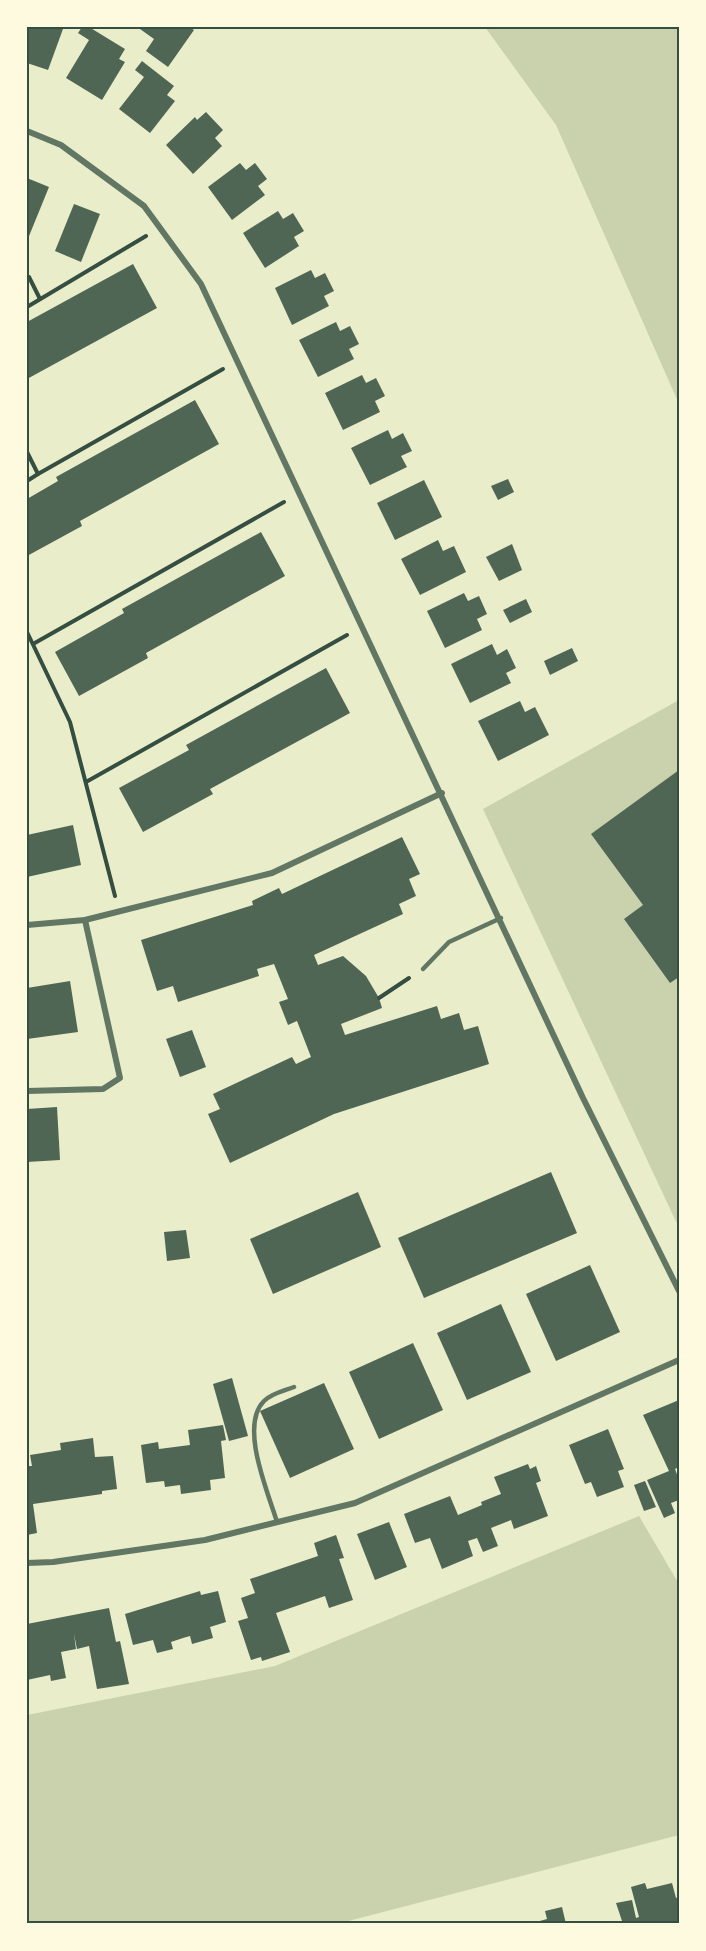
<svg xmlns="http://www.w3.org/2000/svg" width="706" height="1951" font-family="'Playfair Display',serif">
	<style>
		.green { fill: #cad2ad }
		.building { fill: #4f6655 }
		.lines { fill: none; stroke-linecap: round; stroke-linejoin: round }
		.path { stroke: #344e41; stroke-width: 4 }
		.service { stroke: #617663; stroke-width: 4.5 }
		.minor { stroke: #617663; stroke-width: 6 }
		.neatline { fill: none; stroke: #344e41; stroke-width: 2 }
	</style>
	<rect width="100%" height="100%" fill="#e9edc9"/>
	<g class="green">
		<polygon points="485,27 679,27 679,404 556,125"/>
		<polygon points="679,700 679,1228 483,809"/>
		<polygon points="639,1516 679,1584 679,1835 337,1924 27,1924 27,1715 275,1666"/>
	</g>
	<g class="building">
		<polygon points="27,27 63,29 48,70 27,63"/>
		<polygon points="82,27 89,27 125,49 119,59 125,62 102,100 66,78 89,40 78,33"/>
		<polygon points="141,27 189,27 194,30 168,67 146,51 154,39 140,29"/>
		<polygon points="142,61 174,86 167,95 175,101 150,133 119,109 144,77 135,70"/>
		<polygon points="206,112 223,130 215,138 222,146 193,174 166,145 195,117 197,120"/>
		<polygon points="240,163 246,170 255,163 267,179 258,186 265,195 232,220 208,187"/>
		<polygon points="27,178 49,187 27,241"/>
		<polygon points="74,204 100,214 81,262 55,251"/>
		<polygon points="278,211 283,219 293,213 304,231 294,237 299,246 265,268 243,233"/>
		<polygon points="133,264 157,308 27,379 27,322"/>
		<polygon points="311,270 315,278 325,273 334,291 324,296 329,306 292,325 275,288"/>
		<polygon points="336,322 340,331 350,326 359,344 349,349 354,359 318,377 299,340"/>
		<polygon points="362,375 366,383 376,378 385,396 375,401 380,412 343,430 325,393"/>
		<polygon points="195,400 219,444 80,521 82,526 27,556 27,499 58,481 56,477"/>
		<polygon points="388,430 392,439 403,433 412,451 401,456 407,467 370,485 351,448"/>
		<polygon points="508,479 514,492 498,500 491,486"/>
		<polygon points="424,480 442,517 395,540 377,503"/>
		<polygon points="261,532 285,576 146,653 148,658 79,696 55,652 124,613 122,609"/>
		<polygon points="438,540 443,551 454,546 466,572 420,595 401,559"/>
		<polygon points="512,544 522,570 499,581 486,557"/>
		<polygon points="464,593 468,601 479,596 487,614 477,619 482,630 445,648 427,611"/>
		<polygon points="526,599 532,612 510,623 503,610"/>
		<polygon points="492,644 497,655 507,649 516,668 506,673 511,683 470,703 451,664"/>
		<polygon points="572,648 578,661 550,675 544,661"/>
		<polygon points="326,668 350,713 210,789 213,794 143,832 119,788 189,750 186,745"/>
		<polygon points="520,701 525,712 535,707 549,735 498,761 478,721"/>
		<polygon points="679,770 679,977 670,983 624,919 643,905 591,834"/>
		<polygon points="73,825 81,865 27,877 27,835"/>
		<polygon points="402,837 420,874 409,879 416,896 399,904 403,914 314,955 318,965 343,956 366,976 379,998 382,1008 341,1024 345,1035 437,1006 441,1019 459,1013 464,1030 478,1026 489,1064 334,1114 230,1163 208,1114 220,1109 213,1094 292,1057 296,1064 311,1057 297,1021 288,1025 279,1002 288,999 274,964 257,969 259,976 178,1002 173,986 157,991 141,940 253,905 252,901 279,888 282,894"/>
		<polygon points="70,981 78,1032 27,1039 27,988"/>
		<polygon points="192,1030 206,1067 180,1077 166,1039"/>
		<polygon points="57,1107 60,1160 27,1162 27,1109"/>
		<polygon points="551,1172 577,1233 424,1298 398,1238"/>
		<polygon points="358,1192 381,1247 273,1294 250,1239"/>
		<polygon points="186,1230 190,1258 167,1261 164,1232"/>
		<polygon points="590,1265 620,1332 556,1361 526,1294"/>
		<polygon points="501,1304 531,1372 467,1400 437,1333"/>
		<polygon points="413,1343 443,1410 379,1439 349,1372"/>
		<polygon points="232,1378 248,1436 229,1441 213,1384"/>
		<polygon points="324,1383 354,1449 290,1478 260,1411"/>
		<polygon points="679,1400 679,1467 675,1469 679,1480 679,1500 671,1503 675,1513 664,1518 647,1480 669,1471 643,1415"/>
		<polygon points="223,1425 226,1440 221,1441 225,1478 210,1480 211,1490 181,1494 180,1485 165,1487 164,1481 146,1483 141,1445 158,1442 159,1449 190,1445 188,1430"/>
		<polygon points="608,1429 624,1469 618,1471 624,1487 597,1497 591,1482 585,1484 569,1445"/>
		<polygon points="93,1438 95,1457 113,1456 117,1489 102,1491 102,1494 33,1504 37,1533 27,1535 27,1466 32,1466 30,1455 61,1450 60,1443"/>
		<polygon points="528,1464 530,1469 536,1466 541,1481 536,1483 548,1516 514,1529 511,1520 491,1528 498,1546 483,1552 477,1538 468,1541 473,1556 442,1569 430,1538 415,1543 404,1514 450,1496 458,1515 482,1505 481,1502 501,1494 494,1477"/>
		<polygon points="645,1481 656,1507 644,1511 634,1485"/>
		<polygon points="389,1522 407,1567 375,1580 357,1534"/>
		<polygon points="336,1535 344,1558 339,1559 353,1600 329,1608 325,1596 276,1613 290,1652 262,1661 261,1657 251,1660 238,1621 248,1618 241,1598 255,1593 250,1579 318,1556 314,1543"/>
		<polygon points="200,1591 201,1595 218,1591 226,1622 210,1627 213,1638 192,1644 190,1636 183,1638 171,1642 173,1649 157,1653 153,1640 133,1645 125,1614"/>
		<polygon points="109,1608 116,1642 120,1641 129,1684 97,1689 89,1646 77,1649 74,1634 76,1649 61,1652 66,1678 51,1681 50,1675 27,1680 27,1624"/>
		<polygon points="645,1883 647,1889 672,1883 676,1898 679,1897 679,1924 623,1924 616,1903 632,1900 636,1918 639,1917 631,1887"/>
		<polygon points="562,1907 566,1924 529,1924 547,1919 545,1911"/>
	</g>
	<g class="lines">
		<g class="path">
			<polyline points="29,277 40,299"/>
			<polyline points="27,307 146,236"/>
			<polyline points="27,452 38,474 27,481"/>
			<polyline points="38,474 223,369"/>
			<polyline points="27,632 70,722 115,896"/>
			<polyline points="33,644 284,502"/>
			<polyline points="86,782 347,635"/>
			<polyline points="379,998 409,978"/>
		</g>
		<g class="service">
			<polyline points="423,969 449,942 501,918"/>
			<path d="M277 1522C268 1492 239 1426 264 1401 272 1393 284 1391 294 1387"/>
		</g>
		<g class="minor">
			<polyline points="27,131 61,145 144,206 201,284 583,1098 679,1291"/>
			<polyline points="27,925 85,920 272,873 442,793"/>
			<polyline points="27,1091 103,1089 120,1078 85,920"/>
			<polyline points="27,1563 53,1562 205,1540 355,1503 679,1360"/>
		</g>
	</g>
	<rect width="706" height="1951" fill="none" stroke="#fefae0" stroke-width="57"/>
	<rect x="28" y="28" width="650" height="1894" class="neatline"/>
</svg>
